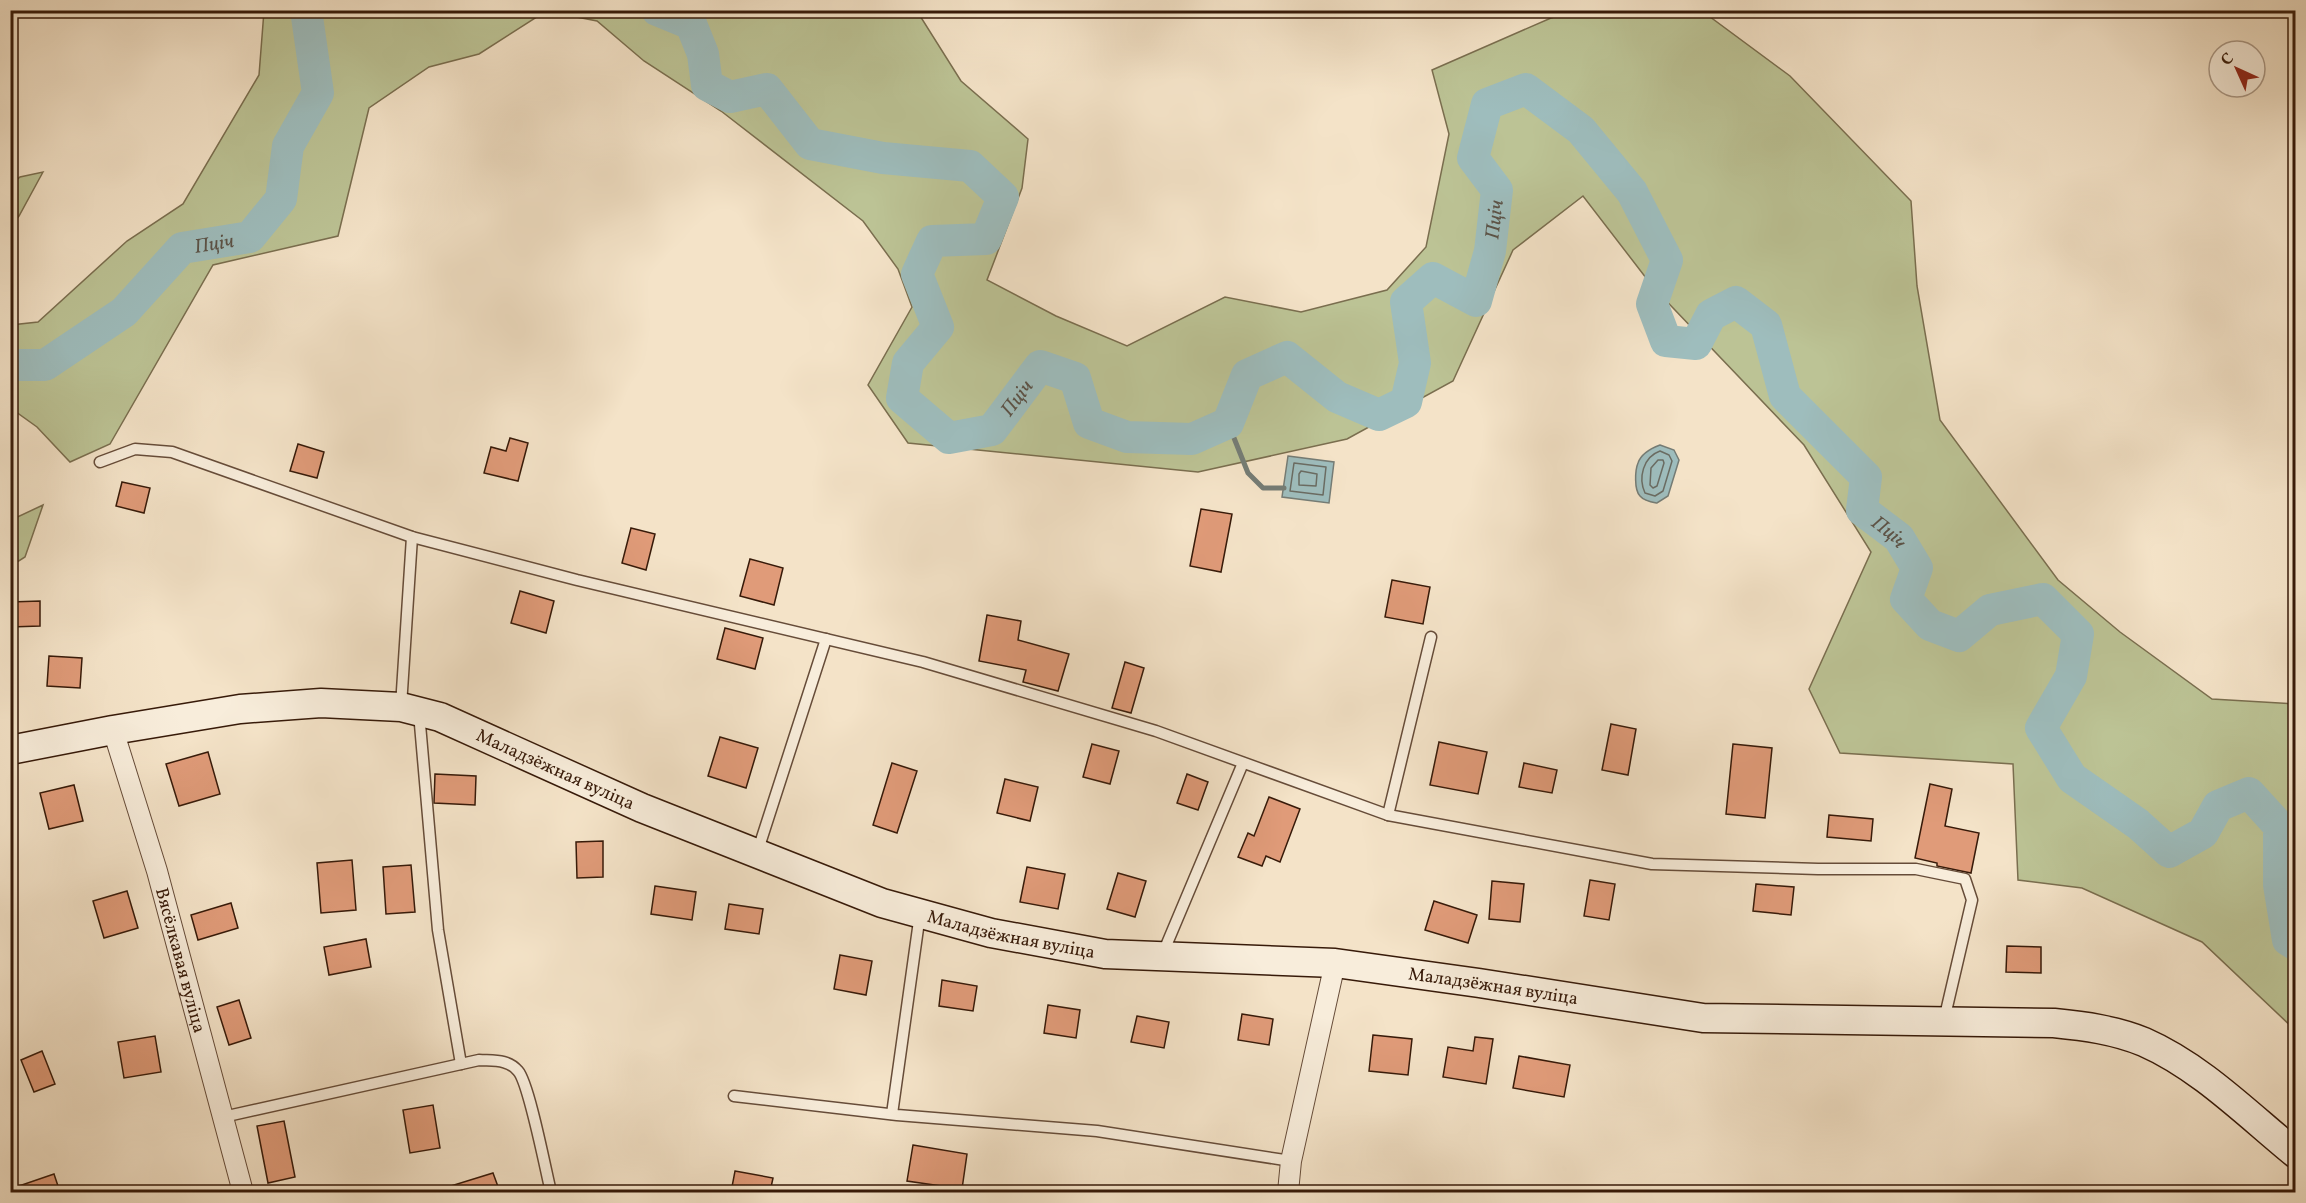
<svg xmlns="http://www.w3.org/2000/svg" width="2306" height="1203" font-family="Vollkorn,serif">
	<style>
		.green { fill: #bcc395; stroke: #7a6e4f; stroke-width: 1.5 }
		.water { fill: #9ebdbd; stroke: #757c75; stroke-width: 1.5 }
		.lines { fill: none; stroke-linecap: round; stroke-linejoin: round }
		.shore { stroke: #6a6c63; stroke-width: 1.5 }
		.stream { stroke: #757c75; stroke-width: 5 }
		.river { stroke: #9ebdbd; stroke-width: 32 }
		.building { fill: #e09b79; stroke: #371a09; stroke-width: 1.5 }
		.lane-casing { stroke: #664c39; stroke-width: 13 }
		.street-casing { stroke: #664c39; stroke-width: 22 }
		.secondary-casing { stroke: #371a09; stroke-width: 31 }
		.lane { stroke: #f8eddb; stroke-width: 10 }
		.street { stroke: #f8eddb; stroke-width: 20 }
		.secondary { stroke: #f8eddb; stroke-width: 28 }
		.labels { text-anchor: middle; stroke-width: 5; stroke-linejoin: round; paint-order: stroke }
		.street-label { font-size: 18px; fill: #371a09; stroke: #f8eddb }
		.water-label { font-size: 20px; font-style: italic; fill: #5b5348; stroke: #f8eddb }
	</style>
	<rect width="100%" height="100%" fill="#f4e3c8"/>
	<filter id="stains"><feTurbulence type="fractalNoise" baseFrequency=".00333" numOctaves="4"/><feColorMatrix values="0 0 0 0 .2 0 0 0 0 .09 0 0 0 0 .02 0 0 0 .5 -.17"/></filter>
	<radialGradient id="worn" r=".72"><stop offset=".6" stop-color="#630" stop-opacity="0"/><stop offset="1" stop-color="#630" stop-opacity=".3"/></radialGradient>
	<g class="green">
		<polygon points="264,11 917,11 961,81 1028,139 1022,188 987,280 1056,316 1127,346 1225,297 1301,312 1387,290 1426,247 1449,134 1432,70 1551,18 1575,11 1702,11 1790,76 1911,201 1917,286 1940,420 2058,580 2120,632 2212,699 2295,704 2295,1030 2202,942 2082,888 2018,880 2013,764 1840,753 1809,689 1871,552 1804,445 1653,287 1583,196 1513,250 1453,381 1347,439 1198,472 908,443 868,385 912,307 898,269 863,221 721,111 644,61 597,21 546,11 479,54 429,67 369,108 338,236 213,265 110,444 70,462 37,427 16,412 11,416 11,325 38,322 127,241 183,204 259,75"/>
		<polygon points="43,172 19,216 11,226 11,185 20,177"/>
		<polygon points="43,505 25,557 11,566 11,520"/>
	</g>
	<g class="water">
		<path d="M1660 445 1674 450 1679 460 1668 496 1657 503C1651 502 1644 501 1640 496 1634 490 1635 470 1638 463 1641 454 1652 448 1660 445Z"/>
		<polygon points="1288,456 1334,462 1329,503 1282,497"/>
	</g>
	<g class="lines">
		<g class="shore">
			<path d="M1660 451 1669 455 1672 461 1663 491 1655 496 1645 493C1638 478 1643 457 1660 451Z"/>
			<polygon points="1658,460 1663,460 1664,463 1657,486 1653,488 1650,485 1651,468"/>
			<polygon points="1294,463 1326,467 1323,495 1290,491"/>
			<polygon points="1301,471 1317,474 1316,486 1299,485 1299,474"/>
		</g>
		<polyline class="stream" points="1228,423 1248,473 1263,488 1284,488"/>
		<g class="river">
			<path id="s1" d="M657 10 691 24 703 54 707 85 730 97 767 89 810 144 883 158 970 166 1003 197 986 239 932 241 917 274 938 327 908 363 902 398 949 438 992 430 1040 366 1075 378 1089 423 1127 437 1192 439 1228 423 1247 375 1287 357 1337 397 1379 415 1406 402 1415 363 1406 302 1433 278 1476 301 1490 251 1497 190 1473 158 1487 104 1526 89 1581 130 1632 192 1667 260 1652 304 1666 341 1696 344 1711 315 1736 302 1766 325 1785 396 1866 477 1862 510 1899 538 1917 568 1906 599 1930 625 1959 636 1990 610 2043 599 2078 634 2071 676 2041 728 2072 778 2138 824 2169 852 2203 833 2218 806 2249 793 2279 826V885L2288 940 2296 945"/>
			<path id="s2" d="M10 365H45L124 312 182 248 250 237 281 199 288 146 318 93 306 10"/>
		</g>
	</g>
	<g class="building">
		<polygon points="510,438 528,443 518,481 484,473 491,447 506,451"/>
		<polygon points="298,444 324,452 317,478 290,471"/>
		<polygon points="122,482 150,488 144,513 116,506"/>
		<polygon points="1201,509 1232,514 1221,572 1190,566"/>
		<polygon points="631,528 655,534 646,570 622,563"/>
		<polygon points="750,559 783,568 774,605 740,596"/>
		<polygon points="1392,580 1430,587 1423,624 1385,617"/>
		<polygon points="520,591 554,601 546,633 511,623"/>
		<polygon points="40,601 40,626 10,627 10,602"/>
		<polygon points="987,615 1021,621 1018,640 1069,654 1058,691 1023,682 1026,670 979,661"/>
		<polygon points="725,628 763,638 755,669 717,659"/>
		<polygon points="49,656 82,658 80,688 47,686"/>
		<polygon points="1125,662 1144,668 1131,713 1112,708"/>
		<polygon points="1611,724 1636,729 1628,775 1602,770"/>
		<polygon points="720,737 758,748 746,788 708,776"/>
		<polygon points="1439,742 1487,752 1478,794 1430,785"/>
		<polygon points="1092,744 1119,751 1110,784 1083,777"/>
		<polygon points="1733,744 1772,748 1765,818 1726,814"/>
		<polygon points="208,752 220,794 179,806 166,764"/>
		<polygon points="892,763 917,771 897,833 873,825"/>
		<polygon points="1524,763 1557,770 1552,793 1519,787"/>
		<polygon points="435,774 476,776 475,805 434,803"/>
		<polygon points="1187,774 1208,782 1198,810 1177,803"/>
		<polygon points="1005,779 1038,787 1030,821 997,813"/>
		<polygon points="1930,784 1952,789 1945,826 1979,833 1971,873 1937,866 1937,863 1915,858"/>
		<polygon points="74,785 83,821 49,829 40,793"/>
		<polygon points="1269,797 1300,809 1280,862 1266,856 1262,866 1238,857 1248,833 1254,836"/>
		<polygon points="1829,815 1873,819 1871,841 1827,837"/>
		<polygon points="603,841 603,877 577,878 576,842"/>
		<polygon points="352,860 356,910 321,913 317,863"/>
		<polygon points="411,865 415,912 386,914 383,867"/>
		<polygon points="1027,867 1065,874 1058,909 1020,902"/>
		<polygon points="1118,873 1146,881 1135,917 1107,909"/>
		<polygon points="1590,880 1615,884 1609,920 1584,916"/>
		<polygon points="1492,881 1524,884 1520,922 1489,919"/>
		<polygon points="1756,884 1794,887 1791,915 1753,911"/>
		<polygon points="655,886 696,892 692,920 651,914"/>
		<polygon points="127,891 138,928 104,938 93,901"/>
		<polygon points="1434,901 1477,915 1468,943 1425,930"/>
		<polygon points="231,903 238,928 198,940 191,915"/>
		<polygon points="729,904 763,909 759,934 725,929"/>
		<polygon points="366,939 371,967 329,975 324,947"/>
		<polygon points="2007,946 2041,947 2041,973 2006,972"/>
		<polygon points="840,955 872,961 866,995 834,989"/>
		<polygon points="942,980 977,986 973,1011 939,1006"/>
		<polygon points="239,1000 251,1038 229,1045 217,1007"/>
		<polygon points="1048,1005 1080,1010 1076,1038 1044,1033"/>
		<polygon points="1242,1014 1273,1019 1269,1045 1238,1040"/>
		<polygon points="1137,1016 1169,1022 1164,1048 1131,1042"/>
		<polygon points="1373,1035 1412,1039 1408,1075 1369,1071"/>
		<polygon points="155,1036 161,1072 124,1078 118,1042"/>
		<polygon points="1475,1037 1493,1039 1486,1084 1443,1077 1448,1047 1473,1051"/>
		<polygon points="42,1051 55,1084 34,1092 21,1060"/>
		<polygon points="1519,1056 1570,1065 1564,1097 1513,1088"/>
		<polygon points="433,1105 440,1148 410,1153 403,1110"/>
		<polygon points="284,1121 295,1177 268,1183 257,1126"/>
		<polygon points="913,1145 967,1154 962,1189 907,1181"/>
		<polygon points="735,1171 773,1178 770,1192 731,1192"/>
		<polygon points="493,1173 500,1192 441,1192 441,1189"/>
		<polygon points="54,1174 60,1192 10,1192 10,1189"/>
	</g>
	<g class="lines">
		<g class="lane-casing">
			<g id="lane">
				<polyline points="100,462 135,449 172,452 412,537 577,580 923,662 1156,731 1388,815 1652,864 1818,869 1916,869 1965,879 1972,900 1944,1020"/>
				<polyline points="401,706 412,537"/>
				<polyline points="419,713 438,930 461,1064"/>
				<polyline points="1388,815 1431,637"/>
				<polyline points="757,853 826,639"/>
				<polyline points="1163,953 1243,763"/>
				<polyline points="734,1096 897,1115 1097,1131 1291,1161"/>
				<polyline points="892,1114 920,914"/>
				<path d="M223 1117 479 1060C494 1061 508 1059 518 1071 529 1083 546 1172 551 1192"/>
			</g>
		</g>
		<g class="street-casing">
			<g id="street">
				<path id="s3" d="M113 730 157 871 243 1192"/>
				<polyline points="1288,1192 1291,1161 1335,963"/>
			</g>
		</g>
		<g class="secondary-casing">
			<g id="secondary">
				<path id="s4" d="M10 750 113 730 240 709 321 703 401 707 440 717 642 808 882 903 991 933 1105 954 1335 963 1479 983 1703 1018 2054 1023C2084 1026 2115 1030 2144 1042 2201 1067 2248 1115 2296 1154"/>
			</g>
		</g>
		<use href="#lane" class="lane"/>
		<use href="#street" class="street"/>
		<use href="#secondary" class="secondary"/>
	</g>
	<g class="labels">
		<g class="street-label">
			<text dy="6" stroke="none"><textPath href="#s4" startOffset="562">Маладзёжная вуліца</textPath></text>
			<text dy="6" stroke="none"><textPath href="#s4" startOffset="1048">Маладзёжная вуліца</textPath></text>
			<text dy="6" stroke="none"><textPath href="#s3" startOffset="240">Вясёлкавая вуліца</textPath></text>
			<text dy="6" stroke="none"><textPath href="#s4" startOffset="1534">Маладзёжная вуліца</textPath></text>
		</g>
		<g class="water-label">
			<text dy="7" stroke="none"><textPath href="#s1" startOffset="1636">Пціч</textPath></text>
			<text dy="7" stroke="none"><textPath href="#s2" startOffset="249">Пціч</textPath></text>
			<text dy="7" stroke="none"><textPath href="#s1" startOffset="862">Пціч</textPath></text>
			<text dy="7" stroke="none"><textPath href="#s1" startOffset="2500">Пціч</textPath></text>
		</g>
	</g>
	<rect width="2306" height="1203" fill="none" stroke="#f4e3c8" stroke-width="36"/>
	<rect x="12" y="12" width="2282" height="1179" fill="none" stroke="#371a09" stroke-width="3"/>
	<rect x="18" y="18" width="2270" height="1167" fill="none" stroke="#371a09" stroke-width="1.5"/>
	<g transform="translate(2237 69) rotate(315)"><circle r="28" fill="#f8eddb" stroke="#ab9987" stroke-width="1.5"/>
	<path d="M0-4.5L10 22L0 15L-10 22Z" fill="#8f2418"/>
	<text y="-9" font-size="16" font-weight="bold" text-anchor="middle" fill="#371a09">С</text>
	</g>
	<rect width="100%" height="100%" filter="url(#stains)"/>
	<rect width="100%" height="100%" fill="url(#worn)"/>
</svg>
